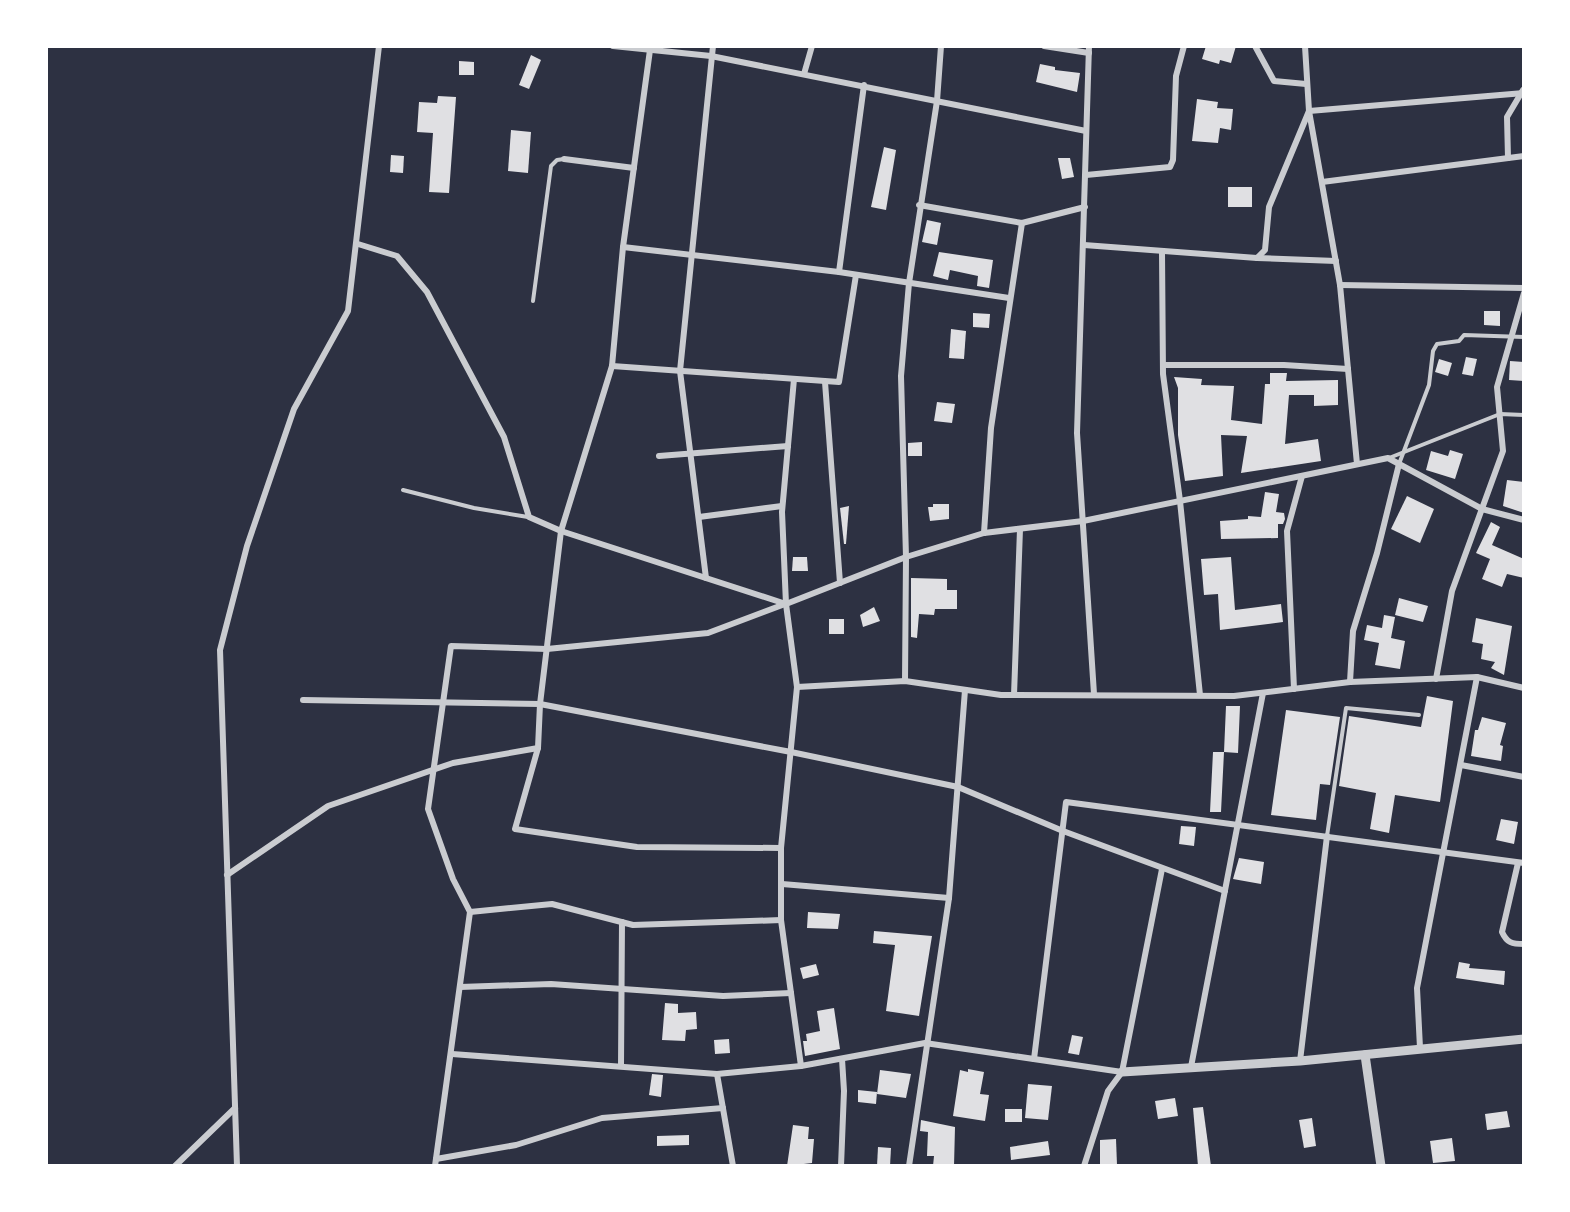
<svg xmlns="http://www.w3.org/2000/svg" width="1570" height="1212" font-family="'Alegreya Sans',sans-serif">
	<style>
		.building { fill: #e0e0e3 }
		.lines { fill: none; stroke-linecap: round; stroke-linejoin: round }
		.service { stroke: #caccd0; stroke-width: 4 }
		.minor { stroke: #caccd0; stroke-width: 6 }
		.tertiary { stroke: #caccd0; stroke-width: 9 }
	</style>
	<rect width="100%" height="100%" fill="#2d3142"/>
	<g class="building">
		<polygon points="1206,46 1236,46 1231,63 1220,60 1219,64 1202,59"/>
		<polygon points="531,55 541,60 529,89 519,85"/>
		<polygon points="459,61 474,62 474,75 459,75"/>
		<polygon points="1040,64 1055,67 1055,70 1080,73 1077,92 1036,82"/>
		<polygon points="438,96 456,97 449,193 429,192 433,133 417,132 419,102 437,103"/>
		<polygon points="1197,99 1218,102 1217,108 1233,109 1231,130 1220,128 1218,143 1192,141"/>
		<polygon points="511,130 531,132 528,173 508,171"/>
		<polygon points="884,147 896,150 886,210 871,207"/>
		<polygon points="391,155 404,156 403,173 390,172"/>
		<polygon points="1058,158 1070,158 1074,177 1062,179"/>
		<rect x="1228" y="187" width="24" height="20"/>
		<polygon points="927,220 941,223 937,245 922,242"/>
		<polygon points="939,252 993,260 989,288 977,286 978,276 950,270 948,280 933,276"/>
		<polygon points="1484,311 1500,311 1500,326 1484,325"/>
		<polygon points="973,313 990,314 989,328 973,327"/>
		<polygon points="951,329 966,331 964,359 949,358"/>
		<polygon points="1466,357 1477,359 1473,376 1462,374"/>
		<polygon points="1439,359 1452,363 1448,376 1435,372"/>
		<polygon points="1510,361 1524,362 1524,381 1509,380"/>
		<polygon points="1270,373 1287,373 1286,381 1338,380 1338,405 1314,406 1314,395 1289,395 1285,444 1318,439 1321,461 1241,473 1247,436 1221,435 1223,476 1185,481 1178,435 1178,388 1174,377 1202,379 1201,385 1234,386 1231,420 1262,424 1265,384 1270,384"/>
		<polygon points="937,402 955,404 952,423 934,421"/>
		<polygon points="922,442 922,456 908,456 908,443"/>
		<polygon points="1450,450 1463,454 1455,479 1426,470 1431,451 1448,456"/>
		<polygon points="1507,480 1524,482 1524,513 1503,506"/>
		<polygon points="1265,492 1279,494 1276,512 1284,513 1285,519 1283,524 1278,524 1278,538 1221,539 1220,521 1248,519 1248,516 1261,517"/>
		<polygon points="1407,496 1434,509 1420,543 1391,529"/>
		<polygon points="933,504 949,504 949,519 930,521 928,507 933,507"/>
		<polygon points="849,506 846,544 844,544 840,508"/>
		<polygon points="1491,522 1500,527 1492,545 1524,559 1524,578 1507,574 1502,587 1482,579 1490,559 1476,553"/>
		<polygon points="793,557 807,557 808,571 792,571"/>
		<polygon points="1231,557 1235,610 1281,604 1283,622 1220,630 1218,594 1204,595 1201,559"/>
		<polygon points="911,578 947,579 947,590 957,590 957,609 935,609 934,615 919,614 917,638 911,637"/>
		<polygon points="1399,598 1428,606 1423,622 1395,615"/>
		<polygon points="874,607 880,621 863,627 860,615"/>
		<polygon points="1384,615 1395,617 1391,638 1405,641 1400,669 1375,665 1379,643 1364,640 1367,625 1382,628"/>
		<polygon points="1476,618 1512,626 1504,675 1491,668 1495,662 1481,659 1483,644 1472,642"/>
		<rect x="829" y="619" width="15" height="15"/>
		<polygon points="1427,696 1453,701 1440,802 1395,795 1389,833 1370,829 1376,793 1339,786 1349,716 1421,727"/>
		<polygon points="1226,706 1240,706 1238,753 1224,752 1221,812 1210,812 1213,752 1224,752"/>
		<polygon points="1286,710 1340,717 1330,785 1320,784 1316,820 1271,815"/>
		<polygon points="1482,717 1506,723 1500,745 1503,746 1501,761 1471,756 1475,730 1478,730"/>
		<polygon points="1501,819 1518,822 1514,844 1496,840"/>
		<polygon points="1181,826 1196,827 1194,846 1179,844"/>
		<polygon points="1239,858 1264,862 1261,884 1233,879"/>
		<polygon points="808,912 840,914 838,929 807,928"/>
		<polygon points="874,931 932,936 919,1016 886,1011 895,945 873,943"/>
		<polygon points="1459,962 1470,964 1469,968 1505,971 1504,985 1456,978"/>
		<polygon points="816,964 819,975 803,979 800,968"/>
		<polygon points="665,1003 678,1004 678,1013 696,1012 697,1029 686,1030 685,1041 662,1040"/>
		<polygon points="834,1008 840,1049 805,1056 803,1041 807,1041 806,1034 820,1031 817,1011"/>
		<polygon points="1072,1035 1083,1037 1079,1055 1068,1053"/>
		<polygon points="729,1039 730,1053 715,1054 714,1040"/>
		<polygon points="968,1069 984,1072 980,1094 989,1095 985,1121 953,1116 960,1070 968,1072"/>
		<polygon points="880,1070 911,1074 906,1098 877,1094"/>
		<polygon points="652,1074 663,1075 661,1097 649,1095"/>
		<polygon points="1028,1084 1052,1086 1048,1120 1025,1118"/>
		<polygon points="858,1090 877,1092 876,1104 858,1102"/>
		<polygon points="1175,1098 1178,1116 1158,1119 1155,1101"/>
		<polygon points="1203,1107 1211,1166 1198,1166 1193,1108"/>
		<rect x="1005" y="1109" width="17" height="13"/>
		<polygon points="1507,1111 1510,1127 1487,1130 1485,1114"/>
		<polygon points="1312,1118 1316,1146 1304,1148 1299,1120"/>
		<polygon points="921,1120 955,1127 954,1166 933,1166 934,1156 927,1156 928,1132 920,1131"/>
		<polygon points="793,1125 809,1127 808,1139 814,1139 812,1163 787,1166"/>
		<polygon points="689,1135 689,1145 657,1146 657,1136"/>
		<polygon points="1452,1138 1455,1161 1433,1163 1430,1141"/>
		<polygon points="1116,1139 1117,1165 1100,1166 1100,1140"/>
		<polygon points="1048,1141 1050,1155 1011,1160 1010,1147"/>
		<polygon points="878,1147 891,1148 890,1166 877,1166"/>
	</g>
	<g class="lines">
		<g class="service">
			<polyline points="533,301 551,166 557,160 564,159"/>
			<polyline points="1389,458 1500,414 1524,415"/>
			<polyline points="1399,464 1429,385 1433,351 1437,344 1459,341 1464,335 1524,337"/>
			<polyline points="403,490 474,508 528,517"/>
			<polyline points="1327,836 1346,708 1419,715"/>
		</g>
		<g class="minor">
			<polyline points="613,46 711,56 1086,131"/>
			<polyline points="1044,46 1089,53"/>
			<polyline points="1089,46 1077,433 1094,694"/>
			<polyline points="1255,46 1274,81 1306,84"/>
			<polyline points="1305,46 1309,111 1340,285 1357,464"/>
			<polyline points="804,74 812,46"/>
			<polyline points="1508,158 1507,117 1523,90"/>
			<polyline points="564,159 634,168"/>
			<polyline points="1086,175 1170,167 1173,160 1176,76 1184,46"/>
			<polyline points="1322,182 1524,156"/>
			<polyline points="919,205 1022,223 1085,207"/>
			<polyline points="358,244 397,256 427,292 504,437 529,517 561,531 786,604 906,557 984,533 1083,521 1388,458 1482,509 1524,520"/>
			<polyline points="1084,245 1257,258 1265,250 1269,207 1309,111 1524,93"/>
			<polyline points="623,247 839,272 1009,298"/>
			<polyline points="1162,253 1163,374 1180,501 1200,695"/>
			<polyline points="1257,258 1336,261"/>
			<polyline points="839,272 864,85"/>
			<polyline points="1340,285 1524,288"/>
			<polyline points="1163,365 1284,365 1348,369"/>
			<polyline points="612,366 839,382 856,275"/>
			<polyline points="794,379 782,512 786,604 797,687 781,848 781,920 801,1066"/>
			<polyline points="825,382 840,583"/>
			<polyline points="659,456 788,446"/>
			<polyline points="699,517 782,506"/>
			<polyline points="984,533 991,428 1022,223"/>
			<polyline points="706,578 680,371 713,46"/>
			<polyline points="1436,679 1452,591 1503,451 1497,387 1524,293"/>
			<polyline points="905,681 906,557 901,376 909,283 937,101 941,46"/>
			<polyline points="1350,682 1353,631 1377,553 1399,464"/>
			<polyline points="797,687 905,681 1001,695 1234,696 1350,682 1477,677 1524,688"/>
			<polyline points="1294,689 1287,531 1302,476"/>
			<polyline points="1014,695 1020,529"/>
			<polyline points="303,700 540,704 791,752 958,787 1063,831 1225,891"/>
			<polyline points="538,748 515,829 637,847 781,848"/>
			<polyline points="1461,765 1524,777"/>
			<path d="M1518 863 1502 932C1507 943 1512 944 1524 944"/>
			<polyline points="227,875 328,806 453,763 538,748 540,704 561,531 612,366 623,247 650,50"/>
			<polyline points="782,884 949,898"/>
			<polyline points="470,912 552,904 633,925 781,920"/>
			<polyline points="460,987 551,984 723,996 791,993"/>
			<polyline points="1420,1048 1417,988 1477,677"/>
			<polyline points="452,1054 717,1074 801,1066 925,1043 1122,1072"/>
			<polyline points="1034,1059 1066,802 1524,863"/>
			<polyline points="1300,1061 1327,836"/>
			<polyline points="621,1066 622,922"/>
			<polyline points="1191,1067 1263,693"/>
			<polyline points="717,1074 733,1166"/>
			<polyline points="436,1159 516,1145 602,1118 723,1108"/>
			<polyline points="175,1166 235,1108"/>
			<polyline points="237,1166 220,650 247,546 294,409 348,311 379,46"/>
			<polyline points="435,1166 470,912 453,879 428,809 451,646 547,649 708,633 785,604"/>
			<polyline points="841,1166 844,1091 842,1059"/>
			<polyline points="909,1166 949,898 965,690"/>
			<polyline points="1084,1166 1108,1091 1122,1072 1162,869"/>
		</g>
		<g class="tertiary">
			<polyline points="1365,1055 1381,1166"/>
			<polyline points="1122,1072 1300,1061 1524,1039"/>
		</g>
	</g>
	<rect width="1570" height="1212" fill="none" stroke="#ffffff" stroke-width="96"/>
</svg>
